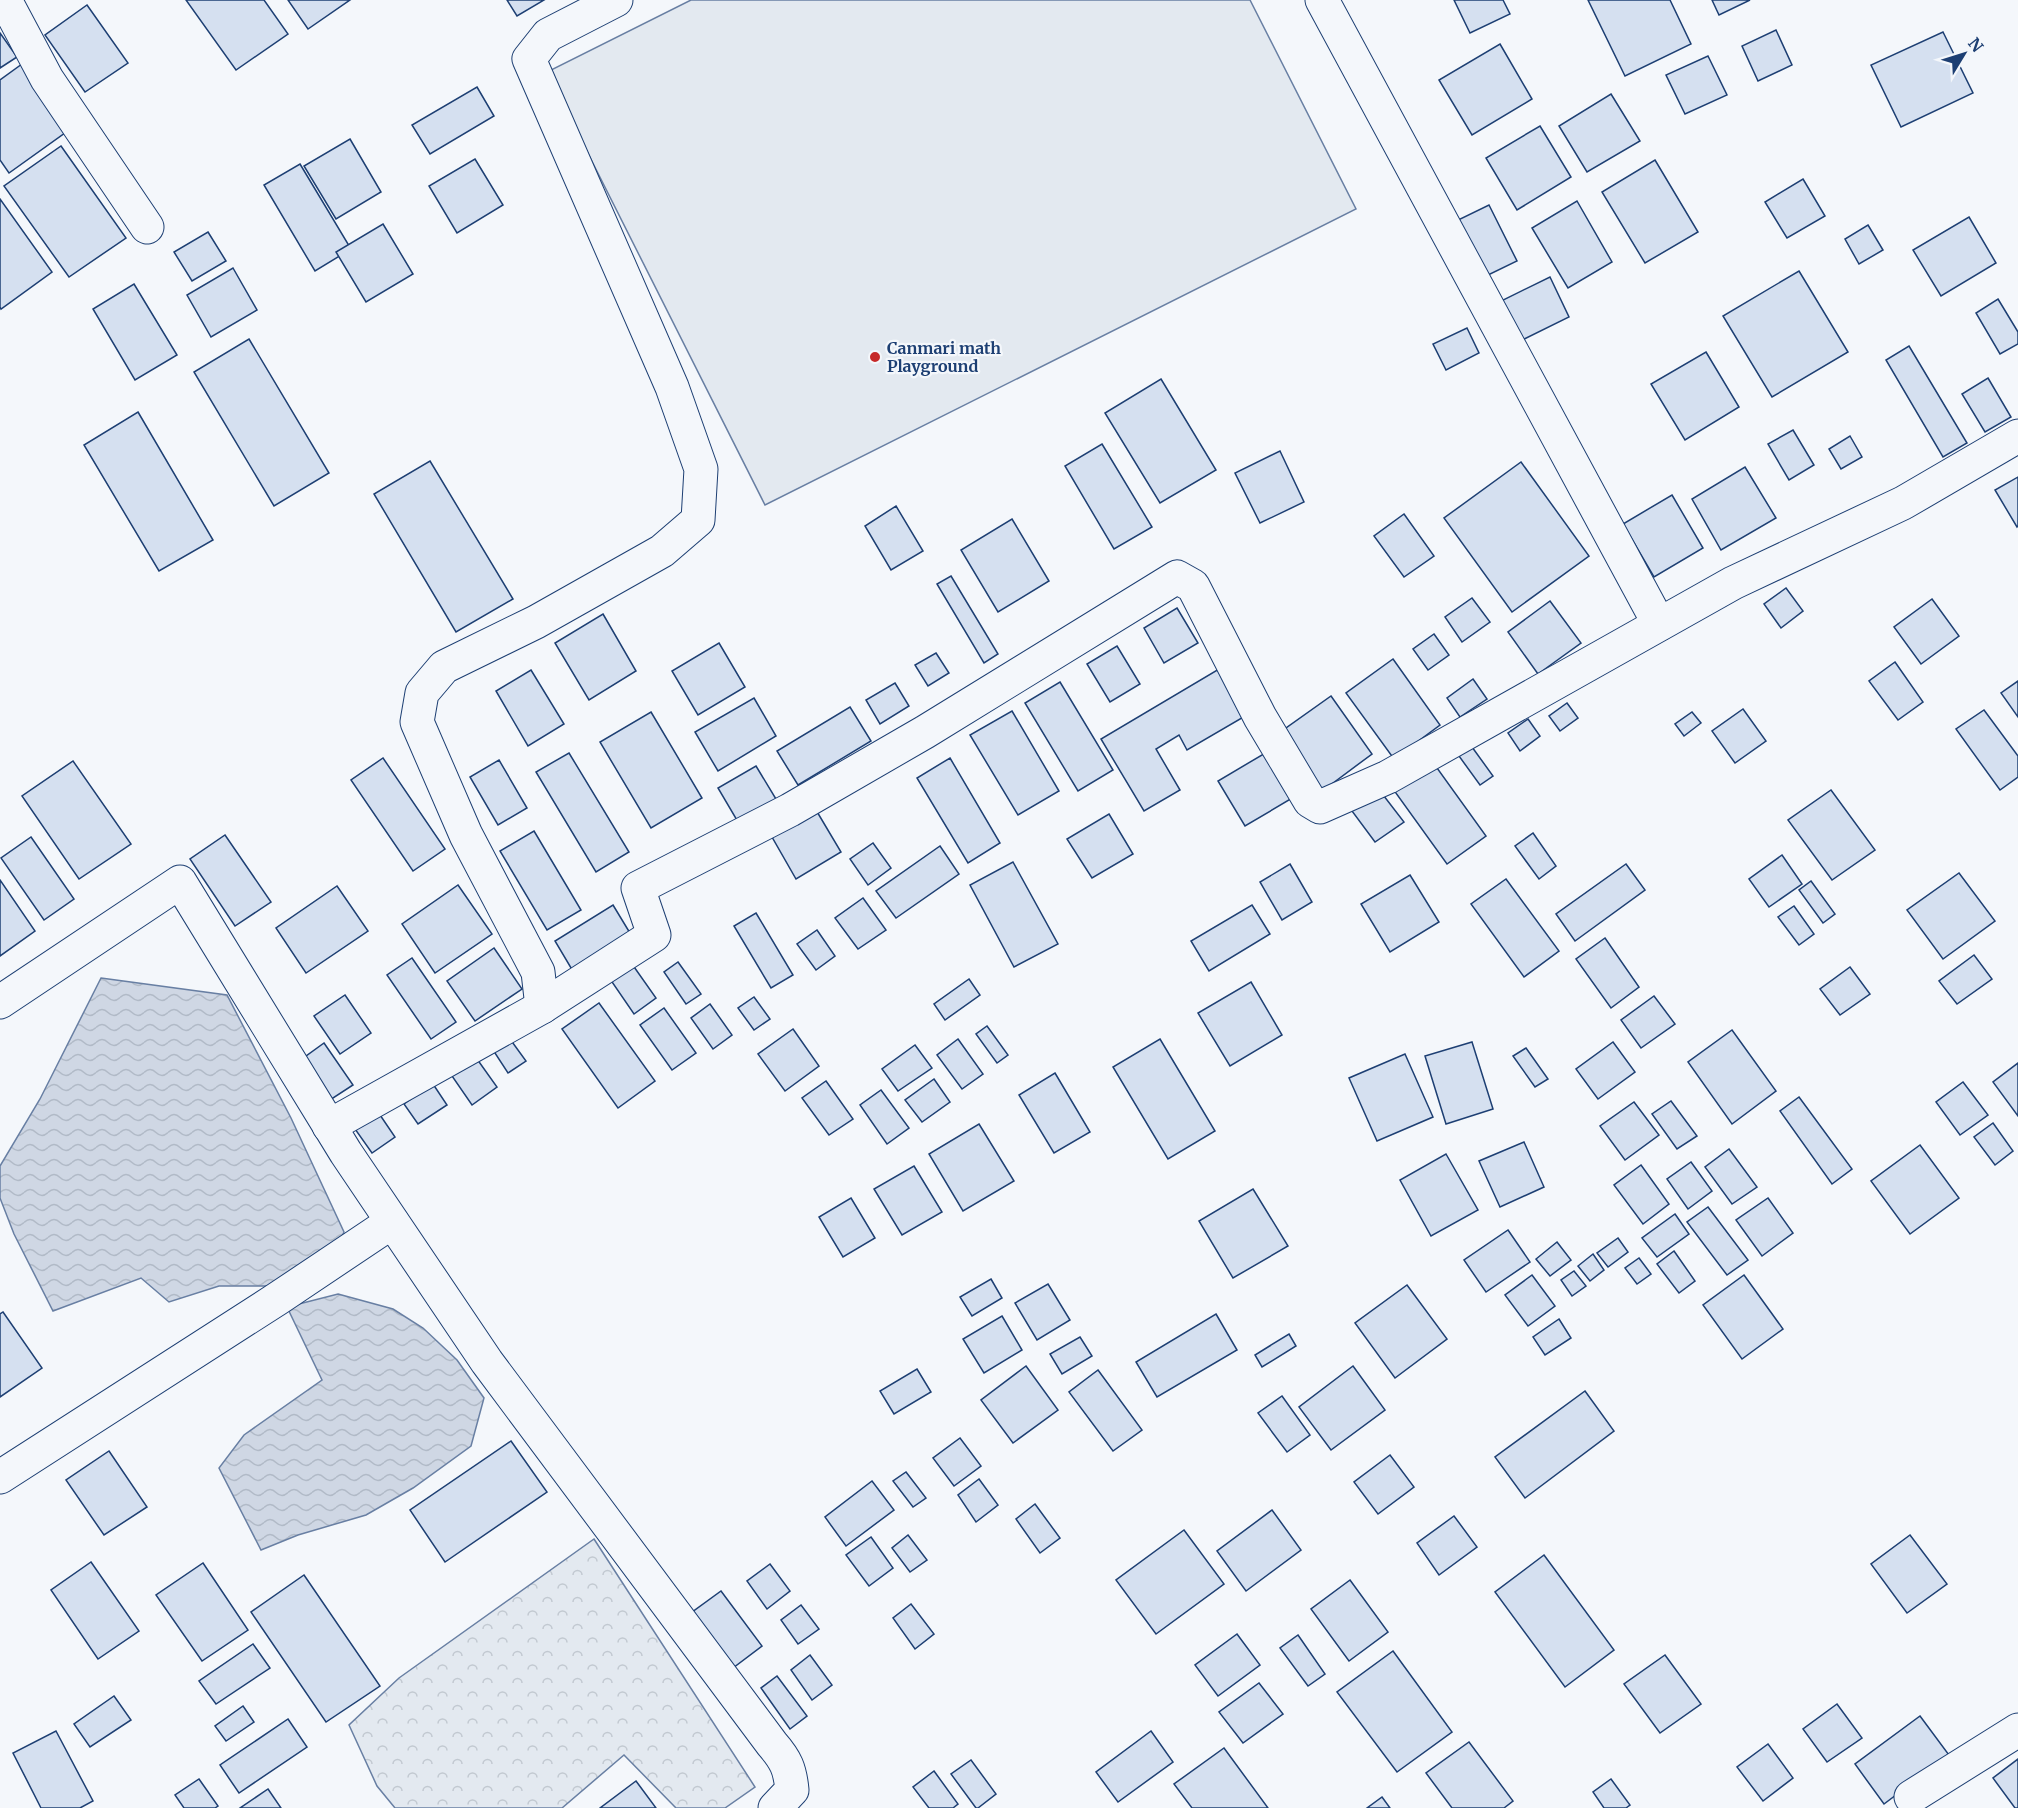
<svg xmlns="http://www.w3.org/2000/svg" width="2018" height="1808" font-family="Merriweather,serif">
	<style>
		.park { fill: url(#park-crowns); stroke: #687fa3; stroke-width: 1.5 }
		.pitch { fill: #e3e9f0; stroke: #687fa3; stroke-width: 1.5 }
		.water { fill: url(#water-waves); stroke: #687fa3; stroke-width: 1.5 }
		.building { fill: #d5e0f0; stroke: #1d3f73; stroke-width: 1.5 }
		.lines { fill: none; stroke-linecap: round; stroke-linejoin: round }
		.minor-casing { stroke: #1d3f73; stroke-width: 35 }
		.minor { stroke: #f4f7fb; stroke-width: 33 }
		.poi-dot { fill: #c62828; stroke: #f4f7fb; stroke-width: 2 }
		.labels { text-anchor: middle; stroke-width: 4.5; stroke-linejoin: round; paint-order: stroke }
		.poi-label { font-size: 16px; font-weight: bold; fill: #1d3f73; stroke: #f4f7fb; text-anchor: start }
	</style>
	<defs>
		<pattern id="park-crowns" width="20" height="18" patternUnits="userSpaceOnUse" patternTransform="scale(1.5)"><rect width="20" height="18" fill="#e3e9f0"/><path d="M2 6a3 3 0 1 1 6 0M12 15a3 3 0 1 1 6 0" fill="none" stroke="#c2c9d1"/></pattern>
		<pattern id="water-waves" width="16" height="10" patternUnits="userSpaceOnUse" patternTransform="scale(1.5)"><rect width="16" height="10" fill="#cfd7e4"/><path d="M0 5q4-4 8 0t8 0" fill="none" stroke="#b1bac7"/></pattern>
	</defs>
	<rect width="100%" height="100%" fill="#f4f7fb"/>
	<polygon class="park" points="594,1539 755,1787 725,1808 676,1808 624,1755 562,1808 395,1808 377,1786 349,1725 399,1678"/>
	<polygon class="pitch" points="691,0 1250,0 1356,209 765,505 547,72"/>
	<g class="water">
		<polygon points="101,978 227,995 291,1118 344,1232 324,1272 267,1286 219,1286 169,1302 141,1278 53,1311 14,1234 0,1198 0,1166 40,1099"/>
		<polygon points="338,1294 393,1309 423,1328 457,1360 484,1398 471,1446 413,1488 366,1515 298,1535 261,1550 219,1468 244,1435 322,1380 287,1307"/>
	</g>
	<g class="building">
		<polygon points="186,0 264,0 288,34 236,70"/>
		<polygon points="288,0 350,0 308,29"/>
		<polygon points="507,0 544,0 517,16"/>
		<polygon points="1454,0 1503,0 1510,14 1470,33"/>
		<polygon points="1588,0 1670,0 1691,44 1625,76"/>
		<polygon points="1712,0 1750,0 1719,15"/>
		<polygon points="87,5 128,63 85,92 45,35"/>
		<polygon points="1776,30 1792,65 1758,81 1742,46"/>
		<polygon points="1943,32 1973,93 1901,127 1871,65"/>
		<polygon points="0,33 17,57 0,68"/>
		<polygon points="1500,44 1532,99 1472,135 1439,80"/>
		<polygon points="1708,56 1727,95 1685,114 1666,75"/>
		<polygon points="22,64 69,130 9,173 0,160 0,80"/>
		<polygon points="477,87 494,116 430,154 412,125"/>
		<polygon points="1611,94 1640,141 1587,172 1559,126"/>
		<polygon points="1540,126 1571,177 1517,210 1486,158"/>
		<polygon points="350,139 381,192 336,219 304,166"/>
		<polygon points="61,146 126,238 69,277 4,186"/>
		<polygon points="475,159 503,205 457,233 429,186"/>
		<polygon points="1655,160 1698,232 1645,263 1602,192"/>
		<polygon points="300,164 351,249 315,271 264,185"/>
		<polygon points="1803,179 1825,216 1787,238 1765,202"/>
		<polygon points="0,199 52,272 1,309 0,307"/>
		<polygon points="1577,201 1612,262 1568,288 1532,228"/>
		<polygon points="1489,205 1517,261 1484,277 1456,221"/>
		<polygon points="1969,217 1996,263 1941,296 1913,250"/>
		<polygon points="383,224 413,274 366,302 336,252"/>
		<polygon points="1868,225 1883,250 1859,264 1845,239"/>
		<polygon points="208,232 226,261 192,281 174,252"/>
		<polygon points="233,268 257,310 211,337 187,295"/>
		<polygon points="1799,271 1848,352 1772,397 1723,316"/>
		<polygon points="1550,277 1569,317 1514,344 1495,304"/>
		<polygon points="134,284 177,355 135,380 93,309"/>
		<polygon points="1998,299 2018,332 2018,344 2000,354 1976,313"/>
		<polygon points="1467,328 1479,353 1446,370 1433,344"/>
		<polygon points="249,339 329,473 274,506 194,372"/>
		<polygon points="1909,346 1967,443 1943,457 1886,360"/>
		<polygon points="1706,352 1739,407 1685,440 1651,384"/>
		<polygon points="1988,378 2011,417 1985,432 1962,394"/>
		<polygon points="1161,379 1216,470 1160,503 1105,413"/>
		<polygon points="138,412 213,540 159,571 84,445"/>
		<polygon points="1793,430 1814,465 1789,480 1768,444"/>
		<polygon points="1850,436 1862,457 1841,469 1829,449"/>
		<polygon points="1102,444 1152,527 1114,549 1065,466"/>
		<polygon points="1280,451 1304,502 1260,523 1235,473"/>
		<polygon points="430,461 513,599 456,632 374,494"/>
		<polygon points="1521,462 1589,556 1512,612 1444,518"/>
		<polygon points="1745,467 1776,518 1721,550 1692,499"/>
		<polygon points="2018,477 2018,526 2017,527 1995,490"/>
		<polygon points="1672,495 1703,548 1654,577 1623,524"/>
		<polygon points="896,506 923,551 891,570 865,526"/>
		<polygon points="1404,514 1434,556 1404,577 1374,536"/>
		<polygon points="1012,519 1049,581 998,612 961,550"/>
		<polygon points="951,576 998,654 984,663 937,584"/>
		<polygon points="1786,588 1803,611 1781,628 1764,604"/>
		<polygon points="1472,598 1490,622 1462,642 1445,617"/>
		<polygon points="1932,599 1959,636 1921,664 1894,627"/>
		<polygon points="1550,601 1581,643 1538,674 1508,632"/>
		<polygon points="1177,608 1198,643 1164,663 1144,628"/>
		<polygon points="603,614 636,671 589,700 555,643"/>
		<polygon points="1434,634 1449,655 1428,670 1413,649"/>
		<polygon points="719,643 745,687 698,715 672,671"/>
		<polygon points="1117,646 1140,684 1110,702 1087,664"/>
		<polygon points="936,653 949,673 928,686 915,665"/>
		<polygon points="1393,659 1440,725 1394,759 1346,693"/>
		<polygon points="1895,662 1923,702 1898,720 1869,681"/>
		<polygon points="1219,669 1247,715 1187,750 1179,735 1156,749 1180,790 1144,811 1101,739"/>
		<polygon points="531,670 564,724 528,746 496,691"/>
		<polygon points="1473,679 1487,699 1460,717 1447,698"/>
		<polygon points="2018,681 2018,717 2001,693"/>
		<polygon points="1060,682 1113,770 1078,791 1025,703"/>
		<polygon points="895,683 909,706 880,724 866,700"/>
		<polygon points="1331,696 1372,754 1321,792 1279,733"/>
		<polygon points="754,698 776,736 718,771 695,732"/>
		<polygon points="1567,703 1578,718 1560,731 1549,716"/>
		<polygon points="850,707 871,741 798,785 777,751"/>
		<polygon points="1743,709 1766,741 1735,763 1712,731"/>
		<polygon points="1984,710 2018,756 2018,777 2000,790 1956,729"/>
		<polygon points="1012,711 1059,791 1018,815 970,735"/>
		<polygon points="651,712 702,798 651,828 600,742"/>
		<polygon points="1692,712 1701,723 1684,736 1675,724"/>
		<polygon points="1528,719 1540,736 1520,751 1508,733"/>
		<polygon points="1472,747 1493,776 1480,785 1459,756"/>
		<polygon points="1267,752 1294,797 1245,826 1218,781"/>
		<polygon points="569,753 629,852 596,872 536,772"/>
		<polygon points="383,758 445,849 413,871 351,780"/>
		<polygon points="950,758 1000,843 968,863 917,778"/>
		<polygon points="499,760 527,808 498,825 470,777"/>
		<polygon points="73,761 131,844 79,879 22,796"/>
		<polygon points="1432,761 1486,836 1447,864 1393,789"/>
		<polygon points="756,766 776,799 738,822 718,788"/>
		<polygon points="1377,787 1404,822 1375,842 1349,807"/>
		<polygon points="1831,790 1875,850 1832,880 1788,820"/>
		<polygon points="816,810 841,852 796,879 772,837"/>
		<polygon points="1109,814 1133,854 1092,878 1067,839"/>
		<polygon points="534,831 581,910 547,930 500,851"/>
		<polygon points="1533,833 1556,866 1539,879 1515,846"/>
		<polygon points="225,835 271,902 235,926 190,859"/>
		<polygon points="31,837 74,899 44,920 1,858"/>
		<polygon points="873,843 891,868 868,885 850,859"/>
		<polygon points="940,846 959,874 896,918 876,891"/>
		<polygon points="1782,855 1802,884 1769,907 1749,879"/>
		<polygon points="1013,862 1058,944 1014,967 970,885"/>
		<polygon points="1290,864 1312,902 1282,920 1260,882"/>
		<polygon points="1626,864 1645,890 1575,941 1556,914"/>
		<polygon points="1959,873 1995,921 1943,959 1907,910"/>
		<polygon points="1410,875 1439,922 1390,952 1361,904"/>
		<polygon points="1506,879 1559,951 1524,977 1471,904"/>
		<polygon points="0,880 35,931 0,956"/>
		<polygon points="1811,881 1835,914 1823,923 1799,890"/>
		<polygon points="458,885 492,934 435,973 402,924"/>
		<polygon points="337,886 368,931 306,973 276,928"/>
		<polygon points="863,898 886,930 858,949 835,918"/>
		<polygon points="613,905 633,938 574,973 555,941"/>
		<polygon points="1252,905 1270,934 1209,971 1191,941"/>
		<polygon points="1794,906 1814,934 1799,945 1778,917"/>
		<polygon points="756,913 793,975 771,988 734,926"/>
		<polygon points="817,930 835,956 816,970 797,944"/>
		<polygon points="1605,938 1639,987 1611,1008 1576,959"/>
		<polygon points="494,948 522,989 475,1021 447,981"/>
		<polygon points="1974,955 1992,979 1957,1004 1939,981"/>
		<polygon points="412,958 456,1022 431,1039 387,975"/>
		<polygon points="678,962 701,994 686,1004 664,972"/>
		<polygon points="632,964 656,998 634,1014 610,979"/>
		<polygon points="1850,967 1870,994 1840,1015 1820,989"/>
		<polygon points="969,979 980,995 945,1020 934,1004"/>
		<polygon points="1251,982 1282,1035 1230,1066 1198,1013"/>
		<polygon points="345,995 371,1033 340,1054 314,1016"/>
		<polygon points="1654,996 1675,1024 1641,1048 1621,1020"/>
		<polygon points="754,997 770,1019 754,1030 738,1008"/>
		<polygon points="599,1003 655,1081 618,1108 562,1029"/>
		<polygon points="710,1004 732,1035 713,1049 691,1018"/>
		<polygon points="664,1008 696,1053 672,1070 640,1025"/>
		<polygon points="987,1026 1008,1055 997,1063 976,1034"/>
		<polygon points="793,1029 819,1066 785,1091 758,1054"/>
		<polygon points="1732,1030 1776,1091 1732,1124 1688,1062"/>
		<polygon points="510,1039 526,1061 508,1073 493,1050"/>
		<polygon points="958,1039 983,1074 962,1089 937,1055"/>
		<polygon points="1160,1039 1215,1131 1168,1159 1113,1067"/>
		<polygon points="1472,1042 1493,1109 1446,1124 1425,1056"/>
		<polygon points="1613,1042 1635,1072 1598,1099 1576,1069"/>
		<polygon points="324,1043 353,1085 330,1100 302,1059"/>
		<polygon points="915,1045 932,1068 898,1091 882,1069"/>
		<polygon points="1526,1048 1548,1079 1535,1087 1513,1056"/>
		<polygon points="1405,1054 1433,1117 1377,1141 1349,1078"/>
		<polygon points="477,1059 497,1087 472,1105 452,1076"/>
		<polygon points="2018,1063 2018,1116 1993,1082"/>
		<polygon points="1055,1073 1090,1132 1054,1153 1019,1095"/>
		<polygon points="934,1079 950,1102 922,1122 905,1100"/>
		<polygon points="826,1081 853,1119 829,1135 802,1098"/>
		<polygon points="1963,1082 1988,1115 1960,1135 1936,1102"/>
		<polygon points="433,1084 447,1105 418,1124 404,1104"/>
		<polygon points="881,1090 909,1128 887,1144 860,1105"/>
		<polygon points="1799,1097 1852,1169 1832,1184 1780,1111"/>
		<polygon points="1671,1101 1697,1136 1677,1149 1652,1114"/>
		<polygon points="1634,1102 1659,1135 1625,1160 1600,1126"/>
		<polygon points="378,1112 395,1137 372,1153 355,1129"/>
		<polygon points="1993,1123 2013,1151 1995,1165 1974,1137"/>
		<polygon points="979,1124 1014,1181 963,1211 929,1154"/>
		<polygon points="1524,1142 1544,1187 1500,1207 1479,1161"/>
		<polygon points="1920,1145 1959,1198 1910,1234 1871,1181"/>
		<polygon points="1729,1149 1757,1187 1732,1204 1705,1167"/>
		<polygon points="1446,1154 1478,1210 1431,1236 1400,1180"/>
		<polygon points="1691,1162 1712,1191 1688,1209 1667,1179"/>
		<polygon points="1641,1165 1669,1204 1643,1224 1614,1185"/>
		<polygon points="914,1166 942,1212 902,1235 874,1189"/>
		<polygon points="1253,1189 1288,1246 1233,1278 1199,1221"/>
		<polygon points="851,1198 875,1238 843,1257 819,1217"/>
		<polygon points="1768,1198 1793,1233 1762,1256 1736,1220"/>
		<polygon points="1708,1207 1748,1260 1727,1275 1687,1222"/>
		<polygon points="1675,1214 1689,1234 1657,1257 1642,1238"/>
		<polygon points="1508,1230 1530,1262 1486,1292 1464,1260"/>
		<polygon points="1618,1238 1628,1252 1608,1267 1597,1253"/>
		<polygon points="1557,1242 1571,1260 1550,1276 1536,1259"/>
		<polygon points="1674,1251 1695,1281 1679,1293 1657,1264"/>
		<polygon points="1593,1254 1604,1270 1590,1281 1578,1266"/>
		<polygon points="1639,1258 1651,1274 1637,1284 1625,1268"/>
		<polygon points="1574,1271 1586,1286 1572,1296 1561,1280"/>
		<polygon points="1532,1275 1555,1306 1528,1326 1505,1295"/>
		<polygon points="1744,1275 1783,1329 1742,1359 1703,1305"/>
		<polygon points="991,1279 1002,1298 972,1316 960,1297"/>
		<polygon points="1048,1284 1070,1320 1037,1340 1015,1303"/>
		<polygon points="1407,1285 1447,1339 1395,1378 1355,1323"/>
		<polygon points="3,1312 42,1368 0,1397 0,1314"/>
		<polygon points="1216,1314 1237,1350 1157,1397 1136,1362"/>
		<polygon points="1002,1316 1022,1350 984,1373 963,1339"/>
		<polygon points="1559,1319 1571,1338 1545,1355 1533,1337"/>
		<polygon points="1289,1334 1296,1346 1262,1367 1255,1355"/>
		<polygon points="1080,1337 1092,1356 1062,1374 1050,1354"/>
		<polygon points="1026,1366 1058,1410 1013,1443 981,1400"/>
		<polygon points="1353,1366 1385,1410 1331,1450 1299,1407"/>
		<polygon points="917,1369 931,1392 894,1414 880,1391"/>
		<polygon points="1098,1370 1142,1430 1113,1451 1069,1392"/>
		<polygon points="1585,1391 1614,1431 1525,1498 1495,1457"/>
		<polygon points="1282,1396 1310,1435 1287,1452 1258,1413"/>
		<polygon points="960,1438 981,1466 954,1486 933,1458"/>
		<polygon points="511,1441 547,1492 445,1562 410,1510"/>
		<polygon points="109,1451 147,1507 104,1535 66,1480"/>
		<polygon points="1390,1455 1414,1487 1378,1514 1354,1482"/>
		<polygon points="906,1472 926,1498 913,1507 893,1481"/>
		<polygon points="979,1479 998,1505 976,1522 958,1495"/>
		<polygon points="872,1481 894,1510 846,1546 825,1517"/>
		<polygon points="1035,1504 1060,1538 1040,1553 1016,1519"/>
		<polygon points="1272,1510 1301,1550 1246,1591 1217,1551"/>
		<polygon points="1454,1516 1477,1547 1439,1575 1417,1543"/>
		<polygon points="1184,1530 1224,1584 1156,1634 1116,1580"/>
		<polygon points="908,1535 927,1560 910,1572 892,1548"/>
		<polygon points="1910,1535 1947,1584 1907,1613 1871,1564"/>
		<polygon points="871,1537 893,1568 869,1586 846,1555"/>
		<polygon points="1544,1555 1614,1650 1565,1687 1495,1592"/>
		<polygon points="91,1562 139,1631 98,1659 51,1590"/>
		<polygon points="203,1563 248,1630 202,1661 156,1595"/>
		<polygon points="770,1564 790,1591 767,1609 747,1581"/>
		<polygon points="304,1575 380,1686 326,1722 251,1612"/>
		<polygon points="1350,1580 1388,1632 1349,1661 1311,1609"/>
		<polygon points="721,1591 762,1646 725,1674 684,1618"/>
		<polygon points="911,1604 934,1634 915,1649 893,1618"/>
		<polygon points="801,1605 819,1629 798,1644 781,1620"/>
		<polygon points="1237,1634 1260,1665 1218,1696 1195,1665"/>
		<polygon points="1298,1635 1325,1674 1308,1686 1280,1648"/>
		<polygon points="253,1644 270,1668 216,1704 199,1681"/>
		<polygon points="1393,1651 1452,1732 1397,1772 1337,1692"/>
		<polygon points="810,1655 832,1685 812,1700 791,1670"/>
		<polygon points="1665,1655 1701,1704 1660,1733 1624,1684"/>
		<polygon points="777,1676 807,1716 790,1729 761,1688"/>
		<polygon points="1259,1683 1283,1714 1243,1743 1219,1712"/>
		<polygon points="114,1696 131,1720 90,1747 74,1724"/>
		<polygon points="1837,1704 1862,1738 1827,1762 1803,1729"/>
		<polygon points="243,1706 254,1722 226,1741 215,1726"/>
		<polygon points="1920,1716 1949,1755 1884,1804 1855,1764"/>
		<polygon points="288,1719 307,1747 239,1793 220,1765"/>
		<polygon points="56,1731 93,1801 80,1808 41,1808 13,1753"/>
		<polygon points="1151,1731 1173,1762 1118,1802 1096,1772"/>
		<polygon points="1469,1742 1513,1801 1504,1808 1452,1808 1426,1773"/>
		<polygon points="1768,1744 1793,1778 1763,1801 1737,1767"/>
		<polygon points="1224,1748 1268,1808 1192,1808 1174,1784"/>
		<polygon points="2018,1759 2018,1808 2015,1808 1993,1778"/>
		<polygon points="971,1760 996,1794 978,1808 976,1808 951,1774"/>
		<polygon points="934,1771 958,1804 953,1808 929,1808 913,1787"/>
		<polygon points="199,1779 218,1806 215,1808 184,1808 175,1795"/>
		<polygon points="1611,1779 1630,1805 1626,1808 1604,1808 1593,1792"/>
		<polygon points="636,1781 656,1808 600,1808"/>
		<polygon points="268,1789 281,1808 240,1808"/>
		<polygon points="1382,1797 1390,1808 1367,1808"/>
	</g>
	<g class="lines">
		<g class="minor-casing">
			<g id="minor">
				<polyline points="5,0 47,79 147,227"/>
				<polyline points="1322,0 1659,624"/>
				<path d="M0 1002 180 882 346 1153 487 1362 772 1744C786 1760 790 1769 792 1790L775 1808"/>
				<polyline points="542,1007 538,972 466,835 417,722 422,693 444,667 536,622 662,551 698,520 701,469 672,387 529,59 548,35 616,0"/>
				<polyline points="329,1126 542,1007 654,935 638,888 790,810 925,732 1177,577 1193,586 1260,717 1310,801 1320,807 1388,777 1733,583 1903,503 2018,436"/>
				<polyline points="0,1477 277,1299 392,1222"/>
				<polyline points="1911,1797 2018,1730"/>
			</g>
		</g>
		<use href="#minor" class="minor"/>
	</g>
	<circle class="poi-dot" cx="875" cy="357" r="6"/>
	<g class="labels">
		<g class="poi-label">
			<text x="887" y="354">Canmari math<tspan x="887" dy="18">Playground</tspan></text>
		</g>
	</g>
	<g transform="translate(1964 54) rotate(52)" stroke="#f4f7fb" stroke-width="4.5" paint-order="stroke">
	<path d="M0-4.5L10 22L0 15L-10 22Z" fill="#1d3f73"/>
	<text y="-9" font-size="16" font-weight="bold" text-anchor="middle" fill="#1d3f73">N</text>
	</g>
</svg>
